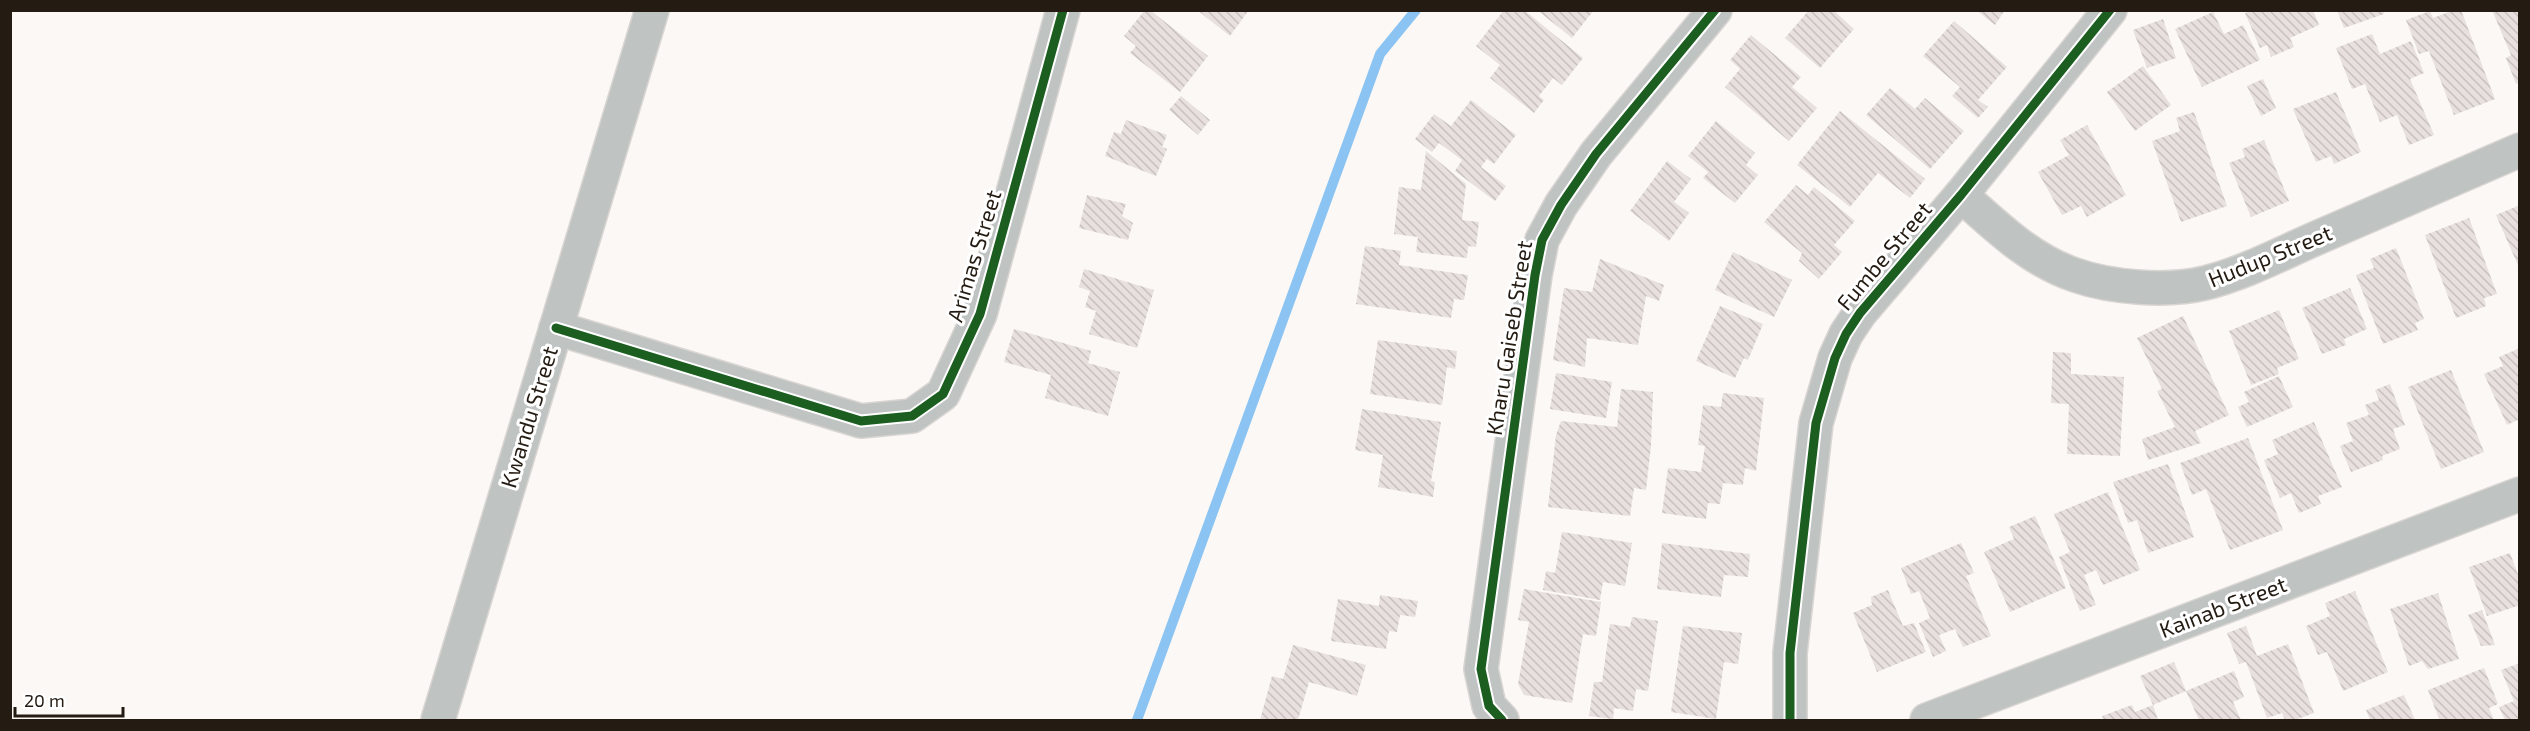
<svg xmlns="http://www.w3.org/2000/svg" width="2530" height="731" font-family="'Exo 2',sans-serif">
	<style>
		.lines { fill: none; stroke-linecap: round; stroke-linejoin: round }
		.stream { stroke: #8bc4f2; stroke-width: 10 }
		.building { fill: url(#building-back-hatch) }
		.minor-casing { stroke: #d8d5d2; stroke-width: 36 }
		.minor { stroke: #bfc3c1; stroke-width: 33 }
		.cycleway-casing { stroke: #fff; stroke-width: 13 }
		.cycleway { stroke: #1b5e20; stroke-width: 9 }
		.labels { text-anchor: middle; stroke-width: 6; stroke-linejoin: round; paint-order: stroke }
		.street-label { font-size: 22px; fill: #241c13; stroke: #fff }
	</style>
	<defs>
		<pattern id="building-back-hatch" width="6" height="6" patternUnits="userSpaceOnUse" patternTransform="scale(1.5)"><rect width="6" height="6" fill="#e8e0de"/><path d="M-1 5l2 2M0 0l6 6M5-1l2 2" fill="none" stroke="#c7c0be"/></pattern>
	</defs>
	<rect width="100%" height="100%" fill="#fbf8f5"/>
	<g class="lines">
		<polyline class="stream" points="1137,720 1380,54 1416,10"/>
	</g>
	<g class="building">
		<polygon points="1145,10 1150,10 1208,56 1180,92 1130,53 1136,46 1124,36"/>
		<polygon points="1197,10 1249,10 1230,36"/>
		<polygon points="1504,10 1524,10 1583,58 1562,85 1553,78 1539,96 1544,100 1534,113 1490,78 1500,65 1476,46"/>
		<polygon points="1537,10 1594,10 1572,38"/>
		<polygon points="1809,10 1833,10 1854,29 1820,68 1785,38"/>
		<polygon points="1976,10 2005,10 1995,25"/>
		<polygon points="2252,10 2313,10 2319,25 2290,38 2294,47 2271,57 2267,45 2260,48 2245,13"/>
		<polygon points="2337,10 2383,10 2384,14 2344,28"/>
		<polygon points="2454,10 2461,10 2495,99 2454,115 2429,51 2419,54 2406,20 2430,11 2433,18"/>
		<polygon points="2492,10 2520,10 2520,82 2516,84 2506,58 2511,55"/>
		<polygon points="2213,12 2224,34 2243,25 2260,60 2202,87 2175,29"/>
		<polygon points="2163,19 2176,58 2147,68 2133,30"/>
		<polygon points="1954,21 2007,67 1978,100 1988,107 1978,118 1952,96 1960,87 1923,56"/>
		<polygon points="2372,34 2380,54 2411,41 2424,73 2410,79 2434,135 2409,145 2397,115 2380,122 2365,84 2352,89 2336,48"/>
		<polygon points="1751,35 1801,77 1792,87 1817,108 1789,141 1725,87 1740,69 1730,60"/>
		<polygon points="2143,66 2171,105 2135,131 2107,92"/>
		<polygon points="2263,79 2276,108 2261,116 2247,86"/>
		<polygon points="1890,88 1915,109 1925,98 1964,131 1930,169 1866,115"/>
		<polygon points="2336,92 2361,152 2334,164 2331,156 2316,162 2293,109"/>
		<polygon points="1181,96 1210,120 1198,135 1169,110"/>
		<polygon points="1471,100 1516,135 1494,164 1487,159 1481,167 1506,186 1495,201 1455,171 1462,160 1439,143 1432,152 1415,139 1434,114 1451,126"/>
		<polygon points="1840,111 1925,179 1910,198 1878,173 1850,207 1797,165"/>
		<polygon points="2194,112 2227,206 2181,222 2152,141 2180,131 2176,118"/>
		<polygon points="1126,120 1167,135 1162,147 1167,149 1156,176 1105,156 1114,132 1121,134"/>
		<polygon points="1716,121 1755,153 1746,165 1758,175 1735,203 1703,178 1708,172 1688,156"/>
		<polygon points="2087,125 2126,195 2087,217 2081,206 2062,215 2038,172 2069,155 2060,140"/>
		<polygon points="2264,140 2289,201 2251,217 2229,163 2245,157 2242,149"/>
		<polygon points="1426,151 1466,184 1462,220 1479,222 1476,247 1468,246 1467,258 1416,252 1418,237 1394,234 1399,187 1421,190"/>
		<polygon points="1667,161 1691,179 1674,202 1689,213 1669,241 1630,211"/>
		<polygon points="1796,185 1808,195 1814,187 1855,221 1834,245 1842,252 1819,279 1799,261 1802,253 1764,222"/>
		<polygon points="1087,195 1126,204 1122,216 1133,223 1128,240 1079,228"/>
		<polygon points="2520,205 2520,270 2496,215"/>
		<polygon points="2469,218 2497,294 2484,298 2486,306 2456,318 2425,235"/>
		<polygon points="1365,246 1401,251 1399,265 1468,275 1464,300 1454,299 1451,318 1356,304"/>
		<polygon points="2396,248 2424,319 2415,323 2418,330 2383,344 2356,275 2374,268 2370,259"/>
		<polygon points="1733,252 1792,280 1774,317 1715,290"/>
		<polygon points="1600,259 1664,285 1659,301 1646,296 1638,345 1587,338 1585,367 1553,360 1564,288 1592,292"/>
		<polygon points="1084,269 1154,290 1137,348 1089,334 1096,311 1085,307 1090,291 1079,287"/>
		<polygon points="2350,288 2367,329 2344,339 2346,345 2322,354 2302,308"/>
		<polygon points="1720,306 1763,324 1748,360 1744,358 1735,378 1696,361"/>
		<polygon points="2279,310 2299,359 2277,368 2279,374 2251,385 2229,331"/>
		<polygon points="2183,316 2229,415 2195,431 2201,443 2148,460 2142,439 2175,427 2157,391 2162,389 2137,338"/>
		<polygon points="1014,329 1091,351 1088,363 1120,372 1108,416 1045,398 1051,375 1004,362"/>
		<polygon points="1378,340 1457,351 1455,369 1447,367 1442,405 1370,394"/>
		<polygon points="2520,348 2520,419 2507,425 2484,374 2503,366 2499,357"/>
		<polygon points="2053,352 2071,353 2071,374 2124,377 2120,456 2067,454 2069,404 2051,403"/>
		<polygon points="2451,370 2484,452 2441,469 2408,387"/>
		<polygon points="1556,373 1612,382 1606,418 1550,409"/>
		<polygon points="2279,376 2293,407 2247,427 2238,407 2249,402 2244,392"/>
		<polygon points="2390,384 2405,425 2393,429 2400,449 2382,456 2383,460 2351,472 2340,446 2353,441 2346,423 2369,415 2365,405 2379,400 2375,390"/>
		<polygon points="1621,389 1653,392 1651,446 1646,490 1634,488 1630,516 1548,507 1556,435 1561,421 1617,427"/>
		<polygon points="1723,393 1764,398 1756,471 1745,468 1743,485 1723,483 1720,504 1708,503 1706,519 1662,513 1668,468 1701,472 1705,446 1698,445 1703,405 1721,407"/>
		<polygon points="1362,409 1441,422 1431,481 1435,482 1433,497 1378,487 1383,455 1355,450"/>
		<polygon points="2314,422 2342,487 2318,496 2321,504 2299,513 2291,493 2280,498 2264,460 2278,454 2272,440"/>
		<polygon points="2248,438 2283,530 2230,550 2206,489 2192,495 2180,463"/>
		<polygon points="2168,464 2194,537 2148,553 2137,520 2128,523 2113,482"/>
		<polygon points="2108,492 2140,570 2103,585 2096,570 2084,575 2096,605 2080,611 2059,557 2070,552 2054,514"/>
		<polygon points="2035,516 2066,588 2010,612 1984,552 2014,539 2009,527"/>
		<polygon points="1562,532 1632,543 1625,586 1603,582 1600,600 1543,590 1546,571 1555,573"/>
		<polygon points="1662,543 1750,554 1748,577 1724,575 1721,597 1657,589"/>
		<polygon points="1961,543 1974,573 1966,576 1991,636 1963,647 1955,629 1939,635 1946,651 1933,657 1919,623 1930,618 1919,591 1911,594 1901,568"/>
		<polygon points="2510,553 2520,580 2520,605 2487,616 2469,567"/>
		<polygon points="1524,589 1601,602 1596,636 1583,634 1572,703 1524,695 1518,684 1529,622 1518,620"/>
		<polygon points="1888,590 1903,626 1914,623 1926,652 1877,672 1853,613 1872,605 1871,597"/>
		<polygon points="2355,591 2388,672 2343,691 2327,652 2318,655 2306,626 2330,616 2325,603"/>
		<polygon points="2438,593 2459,659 2428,669 2422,661 2409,666 2390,609"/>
		<polygon points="1380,595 1418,601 1415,617 1400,615 1397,632 1389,631 1386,649 1331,641 1338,599 1379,606"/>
		<polygon points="2482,610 2495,645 2481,646 2468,615"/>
		<polygon points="1632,617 1658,621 1648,691 1636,689 1633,711 1614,708 1613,719 1589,716 1594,682 1602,682 1610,624 1630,627"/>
		<polygon points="1683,626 1742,633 1738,664 1724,662 1716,719 1671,712"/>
		<polygon points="2246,626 2257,656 2288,644 2314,713 2295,720 2285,720 2282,713 2267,718 2246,662 2239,664 2227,633"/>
		<polygon points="1293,645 1366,665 1357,696 1309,682 1298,720 1260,720 1272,676 1283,679"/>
		<polygon points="2174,662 2186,691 2153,705 2140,676"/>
		<polygon points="2520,663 2520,720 2505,720 2499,707 2514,701 2501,670"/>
		<polygon points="2484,668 2498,704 2489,708 2494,720 2435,720 2439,719 2428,690"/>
		<polygon points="2234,671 2244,697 2233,702 2241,720 2199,720 2186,691"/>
		<polygon points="2404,695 2415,720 2370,720 2366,710"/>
		<polygon points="2132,705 2135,712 2153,705 2158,720 2104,720 2102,716"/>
	</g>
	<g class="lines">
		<g class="minor-casing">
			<g id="minor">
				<path d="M1961 195C1996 226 2030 260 2075 275 2112 288 2168 292 2205 283 2245 273 2282 253 2319 237 2386 208 2453 179 2520 150"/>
				<polyline points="556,328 861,421 912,416 943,394 980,314 1063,10"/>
				<polyline points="438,720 652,10"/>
				<polyline points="1502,720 1489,706 1481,669 1535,275 1542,240 1561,205 1596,154 1715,10"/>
				<polyline points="1790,720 1790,653 1816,423 1835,358 1846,334 1860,313 1961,195 2110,10"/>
				<polyline points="1927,720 2520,494"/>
			</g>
		</g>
		<use href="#minor" class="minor"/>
		<g class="cycleway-casing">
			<g id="cycleway">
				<polyline points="556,328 861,421 912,416 943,394 980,314 1063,10"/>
				<polyline points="1502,720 1489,706 1481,669 1535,275 1542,240 1561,205 1596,154 1715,10"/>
				<polyline points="1790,720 1790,653 1816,423 1835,358 1846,334 1860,313 1961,195 2110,10"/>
			</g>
		</g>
		<use href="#cycleway" class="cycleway"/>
	</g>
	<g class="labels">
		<g class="street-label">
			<text transform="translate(974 256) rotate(-73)" y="8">Arimas Street</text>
			<text transform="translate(1884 256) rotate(-50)" y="8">Fumbe Street</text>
			<text transform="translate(2270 256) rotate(-22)" y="8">Hudup Street</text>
			<text transform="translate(1509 338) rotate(-81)" y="8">Kharu Gaiseb Street</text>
			<text transform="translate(529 417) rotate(-73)" y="8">Kwandu Street</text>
			<text transform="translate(2223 607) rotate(-21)" y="8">Kainab Street</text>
		</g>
	</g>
	<rect width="2530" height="731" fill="none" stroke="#241c13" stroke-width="24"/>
	<path d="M15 707v9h108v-9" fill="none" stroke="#241c13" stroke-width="3"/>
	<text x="24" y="707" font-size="18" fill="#241c13" stroke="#ffffff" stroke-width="4.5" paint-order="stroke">20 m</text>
</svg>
